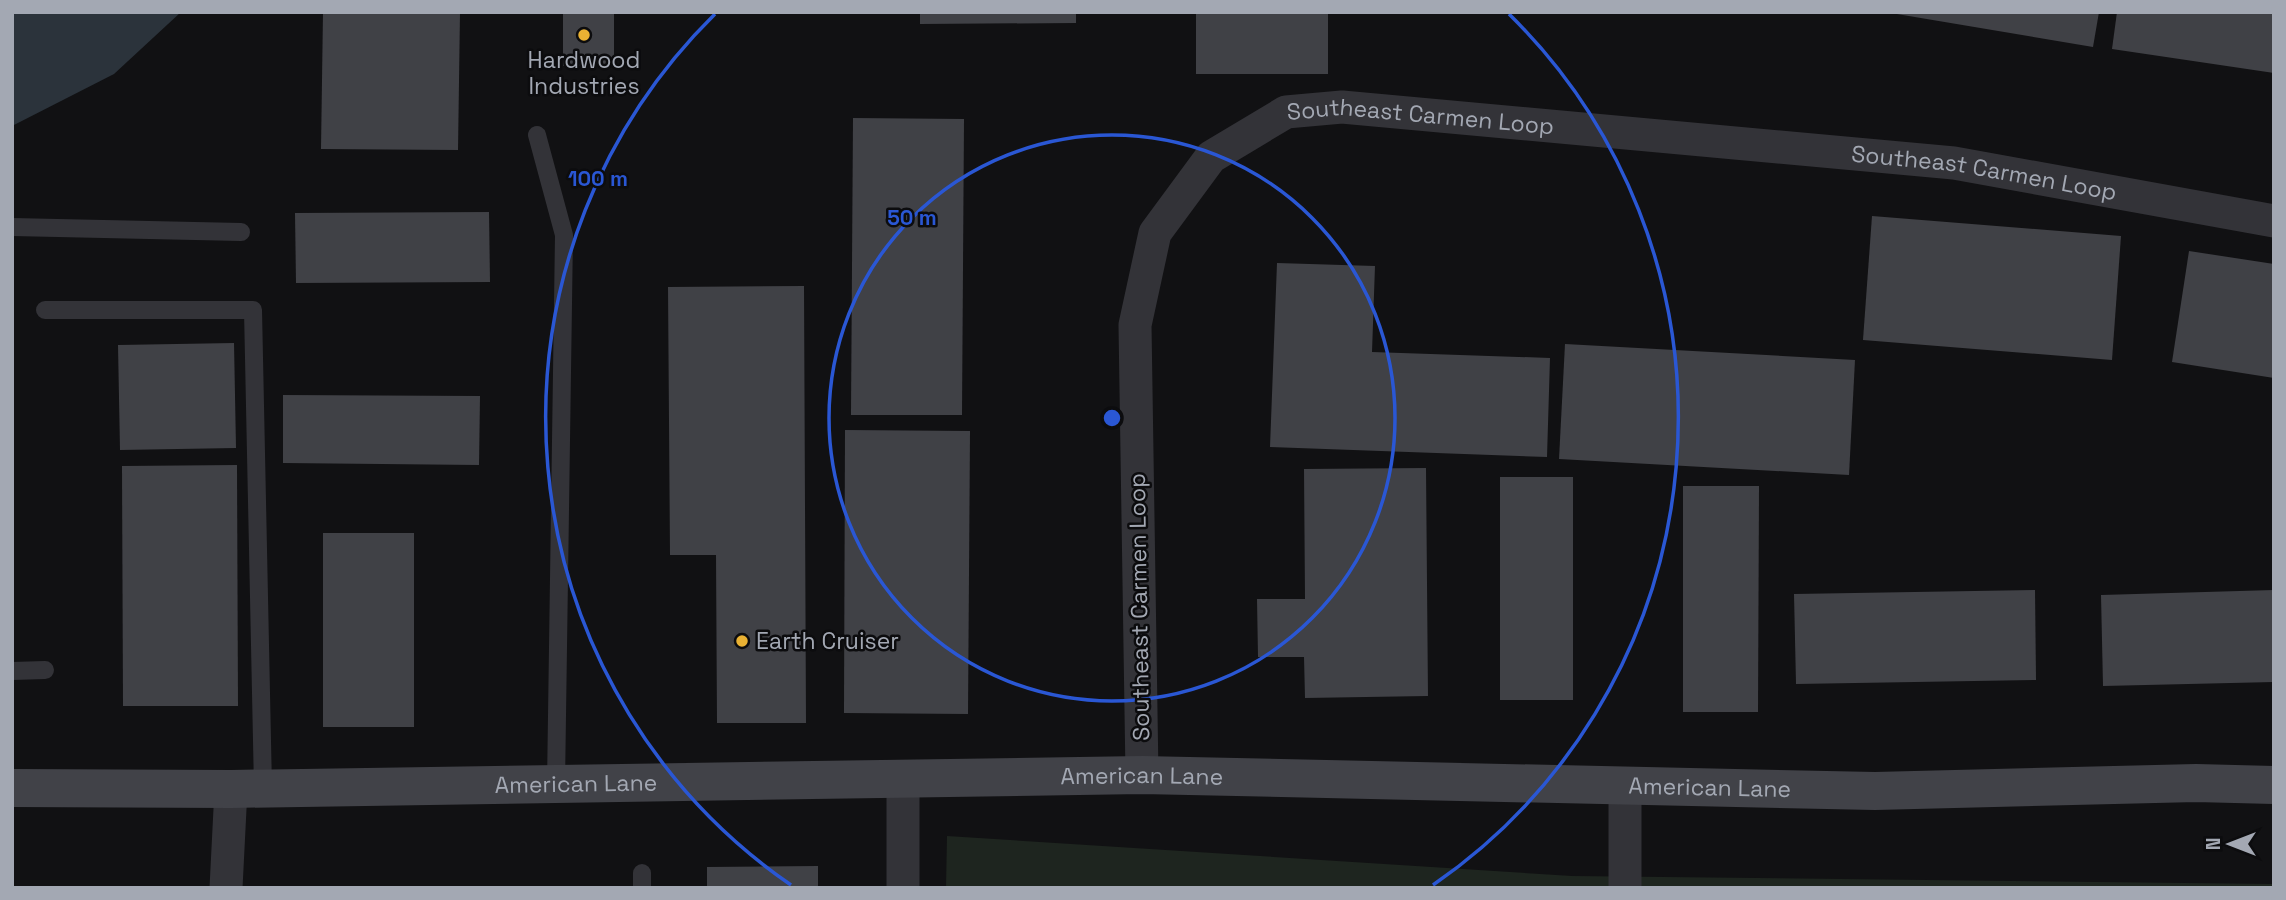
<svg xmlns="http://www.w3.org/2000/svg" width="2286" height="900" font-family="'Space Grotesk',sans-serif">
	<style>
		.green { fill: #1e251f }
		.water { fill: #2b333b }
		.building { fill: #404146 }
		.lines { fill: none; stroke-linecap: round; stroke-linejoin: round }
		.lane { stroke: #333338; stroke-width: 18 }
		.street { stroke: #333338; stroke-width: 33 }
		.secondary { stroke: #414248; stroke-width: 38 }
		.ring { fill: none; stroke: #2a57d4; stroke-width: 3.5 }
		.poi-dot { fill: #e9b133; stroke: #0c0c0e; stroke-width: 2.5 }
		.labels { text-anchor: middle; stroke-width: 5; stroke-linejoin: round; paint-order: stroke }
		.poi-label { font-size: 23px; fill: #a3a8b3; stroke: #0c0c0e }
		.street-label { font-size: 23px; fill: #a3a8b3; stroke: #0c0c0e }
		.centre { fill: #2a57d4; stroke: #0c0c0e; stroke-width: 3.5 }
		.ring-label { font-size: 21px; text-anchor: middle; font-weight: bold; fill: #2a57d4; stroke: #0c0c0e; stroke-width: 5; stroke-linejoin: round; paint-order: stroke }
	</style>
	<rect width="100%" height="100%" fill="#111113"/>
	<polygon class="green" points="947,836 1572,876 2274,884 2274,888 946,888"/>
	<polygon class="water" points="12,12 181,12 114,74 12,126"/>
	<g class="building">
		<polygon points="323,12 460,12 458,150 321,149"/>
		<rect x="563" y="12" width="51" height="54"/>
		<polygon points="920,12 1076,12 1076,23 920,24"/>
		<rect x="1196" y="12" width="132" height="62"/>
		<polygon points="1885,12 2099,12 2093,47"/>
		<polygon points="2117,12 2274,12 2274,73 2112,49"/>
		<polygon points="853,118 964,119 962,415 851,415"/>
		<polygon points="489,212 490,282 296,283 295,213"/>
		<polygon points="1872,216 2121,236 2112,360 1863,340"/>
		<polygon points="2189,251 2274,264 2274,378 2172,362"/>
		<polygon points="1277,263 1375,266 1372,352 1550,358 1547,457 1270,447"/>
		<polygon points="804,286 806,723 717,723 716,555 670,555 668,287"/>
		<polygon points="234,343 236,448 120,450 118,345"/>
		<polygon points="1565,344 1855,360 1849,475 1559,459"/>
		<polygon points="283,395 480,396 479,465 283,463"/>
		<polygon points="845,430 970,431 968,714 844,713"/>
		<polygon points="237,465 238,706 123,706 122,466"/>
		<polygon points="1426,468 1428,696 1305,698 1304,657 1258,657 1257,599 1305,599 1304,469"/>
		<rect x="1500" y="477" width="73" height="223"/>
		<polygon points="1683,486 1759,486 1758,712 1683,712"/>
		<rect x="323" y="533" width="91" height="194"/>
		<polygon points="2035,590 2036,680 1796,684 1794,594"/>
		<polygon points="2274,590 2274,682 2103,686 2101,595"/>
		<polygon points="818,866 818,888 707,888 707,867"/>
	</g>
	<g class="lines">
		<g class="lane">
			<polyline points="537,135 564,235 556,785"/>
			<polyline points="12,227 241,232"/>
			<polyline points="45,310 253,310 263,788"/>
			<polyline points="12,671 45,670"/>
			<polyline points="642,873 642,888"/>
		</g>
		<g class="street">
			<path id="s1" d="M1142 775 1135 325 1155 233 1211 157 1286 112 1342 107 1954 163 2274 221"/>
			<polyline points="903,780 903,888"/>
			<polyline points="226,888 231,789"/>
			<polyline points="1625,888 1625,786"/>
		</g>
		<path class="secondary" id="s2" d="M12 788 231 789 1142 775 1875 791 2196 783 2274 785"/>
	</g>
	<g class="ring">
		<circle cx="1112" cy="418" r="283"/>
		<path d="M791 885A567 567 0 0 1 715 14M1509 14A567 567 0 0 1 1433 885"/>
	</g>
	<g class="poi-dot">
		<circle cx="584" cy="35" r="7"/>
		<circle cx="742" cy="641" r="7"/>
	</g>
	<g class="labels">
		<g class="poi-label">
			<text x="584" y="68">Hardwood<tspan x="584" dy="26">Industries</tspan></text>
			<text x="756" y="649" text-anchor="start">Earth Cruiser</text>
		</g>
		<g class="street-label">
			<text dy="8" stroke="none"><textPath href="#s1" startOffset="861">Southeast Carmen Loop</textPath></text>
			<text dy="8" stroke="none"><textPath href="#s1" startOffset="1428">Southeast Carmen Loop</textPath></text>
			<text transform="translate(1139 607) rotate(-91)" y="8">Southeast Carmen Loop</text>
			<text dy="8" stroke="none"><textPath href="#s2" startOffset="1130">American Lane</textPath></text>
			<text dy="8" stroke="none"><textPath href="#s2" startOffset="564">American Lane</textPath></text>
			<text dy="8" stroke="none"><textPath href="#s2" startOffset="1698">American Lane</textPath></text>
		</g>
	</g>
	<circle cx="1112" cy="418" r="10" class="centre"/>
	<g class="ring-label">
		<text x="598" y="186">100 m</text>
		<text x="912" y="225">50 m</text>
	</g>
	<rect width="2286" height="900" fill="none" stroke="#a3a8b3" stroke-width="28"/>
	<g transform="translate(2230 844) rotate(270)" stroke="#0c0c0e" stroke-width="5" paint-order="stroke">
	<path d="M0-5L12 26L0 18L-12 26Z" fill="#a3a8b3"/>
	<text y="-10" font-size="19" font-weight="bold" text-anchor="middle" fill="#a3a8b3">N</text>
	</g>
</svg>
